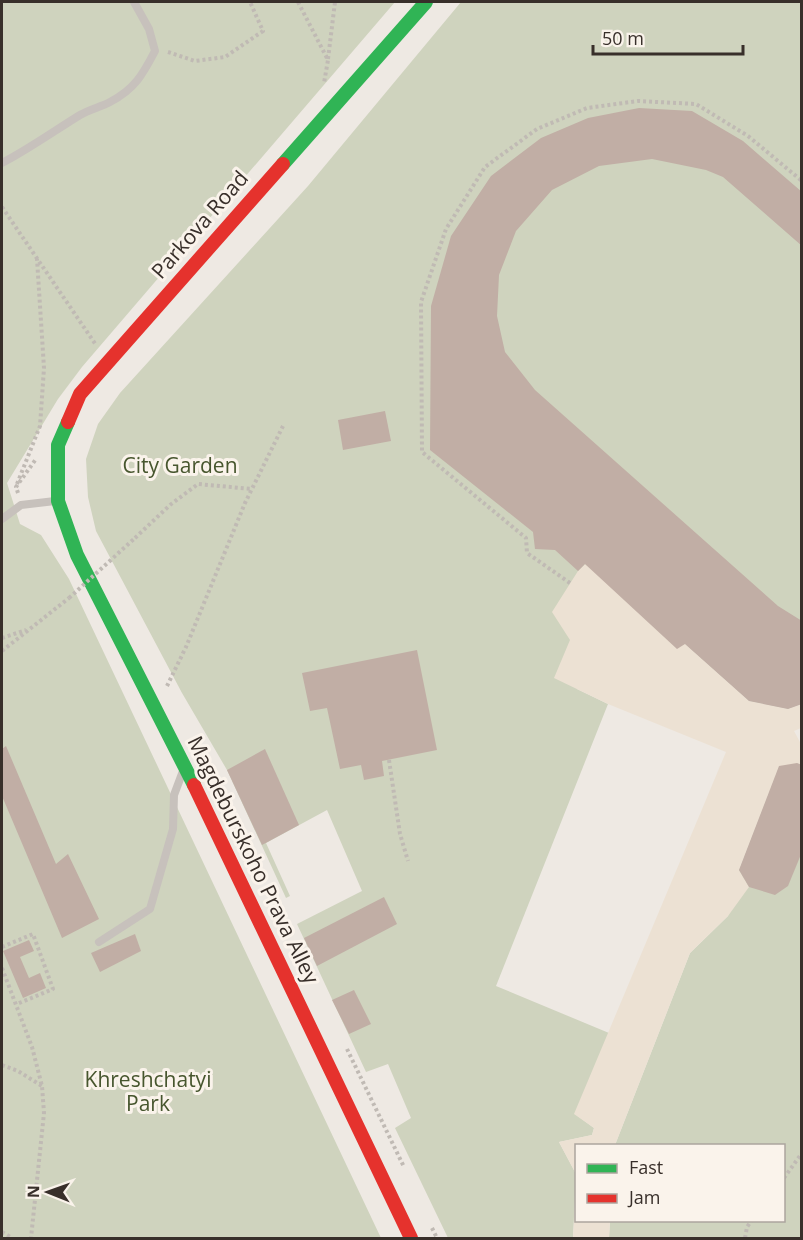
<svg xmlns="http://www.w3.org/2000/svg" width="803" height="1240" font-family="'Open Sans',sans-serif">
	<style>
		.green { fill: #cfd3be }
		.plaza { fill: #ece1d3 }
		.building { fill: #c1aea5 }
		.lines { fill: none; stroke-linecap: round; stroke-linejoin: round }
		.path { stroke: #c0bab4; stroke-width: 4; stroke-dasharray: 3 3; stroke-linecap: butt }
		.lane { stroke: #c7c1bc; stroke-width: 8 }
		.fast { stroke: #30b455; stroke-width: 14 }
		.jam { stroke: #e5322d; stroke-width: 14 }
		.path-bridge { stroke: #c0bab4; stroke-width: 4; stroke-dasharray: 3 3; stroke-linecap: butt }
		.labels { text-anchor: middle; stroke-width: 6; stroke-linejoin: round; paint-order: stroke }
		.street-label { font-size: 21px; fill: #382f2a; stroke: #faf3eb }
		.park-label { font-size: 21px; fill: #47562e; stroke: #faf3eb }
	</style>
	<rect width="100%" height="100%" fill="#eee9e3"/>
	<g class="green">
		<polygon points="2,2 395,2 82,367 58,399 7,483 20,524 41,535 69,579 381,1238 2,1238"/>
		<polygon points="461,2 801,2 801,704 788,709 749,701 685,644 570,640 577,689 608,704 496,986 609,1033 575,1114 594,1128 592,1135 559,1142 576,1174 573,1238 448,1238 395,1128 411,1118 388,1064 366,1072 297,924 362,891 327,810 266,843 290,896 286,898 227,770 182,693 96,531 88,497 86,459 98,424 120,393 308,186"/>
		<polygon points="801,765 801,1238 609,1238 610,1221 784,1220 784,1146 615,1145 690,953 728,916 739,870 779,766"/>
	</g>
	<g class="plaza">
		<polygon points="585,564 685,644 749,701 788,709 802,704 801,728 794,731 801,744 801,765 779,767 739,870 749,887 728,916 690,953 615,1145 576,1146 576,1174 559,1142 592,1135 594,1128 574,1114 726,752 608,704 554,678 570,640 552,612 578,571"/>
		<polygon points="576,1189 576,1220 610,1221 609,1238 573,1238"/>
	</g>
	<g class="building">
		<polygon points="639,108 692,111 743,141 802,192 802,246 723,177 706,170 652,159 599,166 552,190 516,231 499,275 497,316 505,352 535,390 778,606 802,621 802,704 788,709 749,701 685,644 677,649 585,564 578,571 555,550 535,549 533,532 430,450 431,306 451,236 491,176 541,138 588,118"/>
		<polygon points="385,411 391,441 343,450 338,420"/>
		<polygon points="417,650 437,750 382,761 384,776 364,780 361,765 340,769 327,708 310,711 302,673"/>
		<polygon points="6,746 56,864 68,854 99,919 62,938 2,796 2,749"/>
		<polygon points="265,749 299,825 262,845 227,770"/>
		<polygon points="797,763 802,765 802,852 788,886 775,895 749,887 739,870 779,766"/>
		<polygon points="384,897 397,924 317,966 304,938"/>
		<polygon points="135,934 141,951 100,972 91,953"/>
		<polygon points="29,940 34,951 20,957 29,978 40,973 46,988 23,998 3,951"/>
		<polygon points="354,990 371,1024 349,1034 332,1000"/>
	</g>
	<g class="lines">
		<g class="path">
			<polyline points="298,2 328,60 324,83"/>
			<polyline points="168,52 195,61 225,57 263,31 250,2"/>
			<polyline points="328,59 335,2"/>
			<polyline points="2,207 96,345"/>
			<polyline points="17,484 40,426 44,368 37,259"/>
			<polyline points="18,493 16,487 36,459"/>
			<polyline points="135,538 170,505 198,484 252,489"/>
			<polyline points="570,583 527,553 526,538 422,452 421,302 446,229 485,167 537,129 587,108 638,101 696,104 748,136 802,181"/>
			<polyline points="2,638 26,630"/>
			<polyline points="2,651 69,598"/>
			<polyline points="167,686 186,647 245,503 283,426"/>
			<polyline points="389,760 400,834 408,861"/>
			<polyline points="2,947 33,934 53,989 17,1004"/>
			<polyline points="2,968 32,1047 42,1086 44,1113 31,1238"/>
			<polyline points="347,1049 404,1167"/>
			<polyline points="2,1065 18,1071 42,1086"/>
			<polyline points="784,1178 802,1153"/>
			<polyline points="432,1228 437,1238"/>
			<polyline points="2,1232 12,1238"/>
			<polyline points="745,1238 747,1227 752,1220"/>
		</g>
		<g class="lane">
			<path d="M2 163C29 149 54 131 80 115 90 109 101 107 110 102 135 89 143 74 155 51L149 29 134 2"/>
			<polyline points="2,519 21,505 55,501"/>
			<polyline points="99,942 150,909 173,829 174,795 183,771"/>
		</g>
		<g class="fast">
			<polyline points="283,164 426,2"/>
			<polyline points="68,422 58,445 58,501 77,555 194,785"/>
		</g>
		<g class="jam">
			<polyline points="68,422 80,394 283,164"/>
			<polyline points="194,785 411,1238"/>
		</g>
		<polyline class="path-bridge" points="69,598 135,538"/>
	</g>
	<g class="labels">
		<g class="street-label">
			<text transform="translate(200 225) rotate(-49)" y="7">Parkova Road</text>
			<text transform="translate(253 860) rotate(64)" y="7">Magdeburskoho Prava Alley</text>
		</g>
		<g class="park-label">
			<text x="180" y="473">City Garden</text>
			<text x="148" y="1087">Khreshchatyi<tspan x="148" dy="24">Park</tspan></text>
		</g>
	</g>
	<rect width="803" height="1240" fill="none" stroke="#382f2a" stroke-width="6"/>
	<rect x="575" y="1144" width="210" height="78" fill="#faf3eb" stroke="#aca59e" stroke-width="1.5"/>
	<rect x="587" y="1164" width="30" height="9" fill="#30b455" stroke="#aca59e" stroke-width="1.5"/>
	<text x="629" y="1174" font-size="18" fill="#382f2a">Fast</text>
	<rect x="587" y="1194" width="30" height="9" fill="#e5322d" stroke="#aca59e" stroke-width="1.5"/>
	<text x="629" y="1204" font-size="18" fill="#382f2a">Jam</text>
	<g transform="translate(48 1192) rotate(271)" stroke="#faf3eb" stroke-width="4.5" paint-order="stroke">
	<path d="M0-4.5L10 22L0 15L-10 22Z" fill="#382f2a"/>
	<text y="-9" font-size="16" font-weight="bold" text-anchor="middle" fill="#382f2a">N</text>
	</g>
	<path d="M593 45v9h150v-9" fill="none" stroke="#382f2a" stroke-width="3"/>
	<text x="602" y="45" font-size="18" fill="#382f2a" stroke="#faf3eb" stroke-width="4.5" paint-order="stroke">50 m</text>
</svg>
